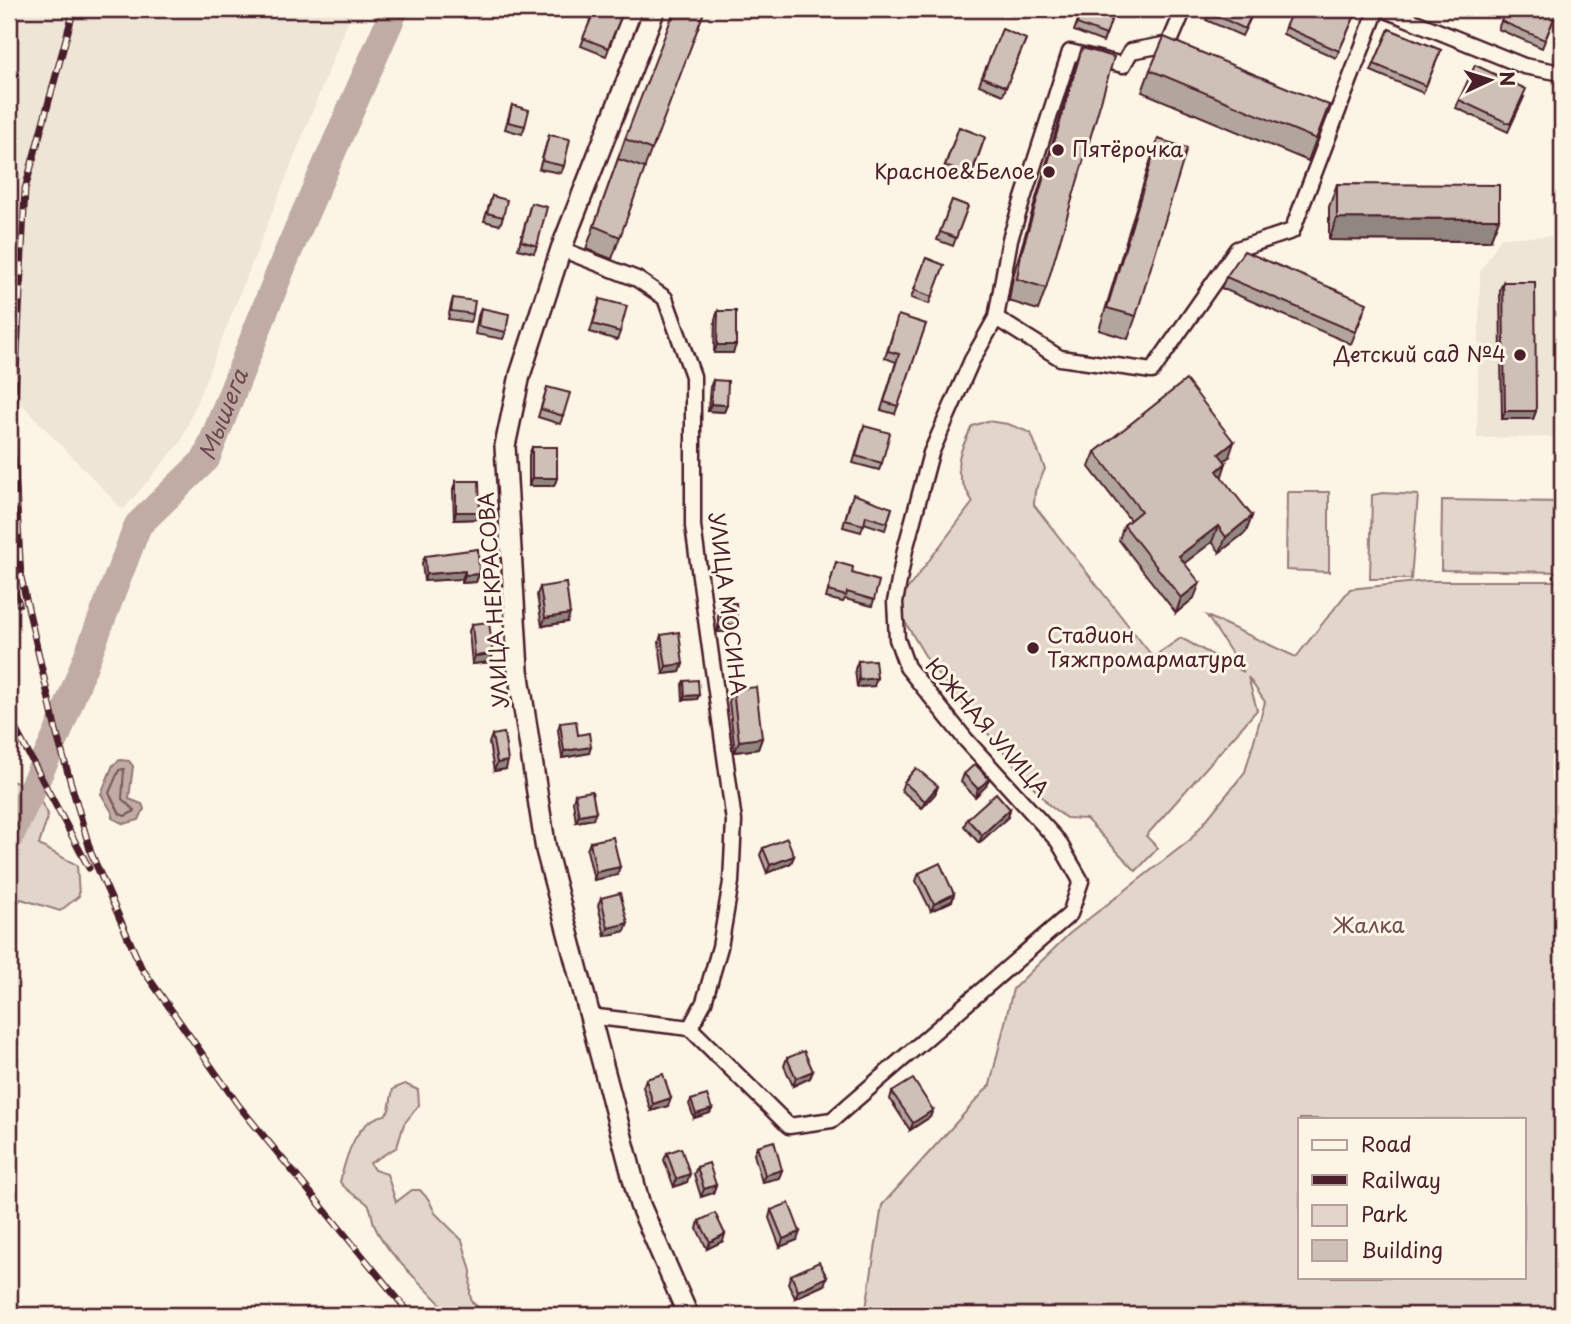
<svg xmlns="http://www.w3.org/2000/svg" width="1571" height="1324" font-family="'Playpen Sans',sans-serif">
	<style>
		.built { fill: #eee5d7 }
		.green { fill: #e2d5ca; stroke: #967a7a; stroke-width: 2; fill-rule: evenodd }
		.water { fill: #c0aca5; stroke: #917474; stroke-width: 2 }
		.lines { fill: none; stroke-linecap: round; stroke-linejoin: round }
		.shore { stroke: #79575c; stroke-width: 2 }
		.river { stroke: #c0aca5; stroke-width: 28 }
		.minor-casing { stroke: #4a1f2b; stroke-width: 19 }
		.secondary-casing { stroke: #4a1f2b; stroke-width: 24 }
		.minor { stroke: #fcf5e5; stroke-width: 14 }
		.secondary { stroke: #fcf5e5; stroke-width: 19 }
		.rail-casing { stroke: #4a1f2b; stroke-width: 7 }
		.rail { stroke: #fcf5e5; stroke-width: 4.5; stroke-dasharray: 13; stroke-linecap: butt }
		.wall { fill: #b2a59d; stroke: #4a1f2b; stroke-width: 2 }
		.shaded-wall { fill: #918680; stroke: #4a1f2b; stroke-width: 2 }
		.building { fill: #cfc0b7; stroke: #4a1f2b; stroke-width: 2 }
		.poi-dot { fill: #4a1f2b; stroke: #fcf5e5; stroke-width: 2.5 }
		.labels { text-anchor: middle; stroke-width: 6; stroke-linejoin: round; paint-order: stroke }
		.poi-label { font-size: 21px; fill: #4a1f2b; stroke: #fcf5e5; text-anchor: start }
		.street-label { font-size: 21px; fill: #4a1f2b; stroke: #fcf5e5 }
		.park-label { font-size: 21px; fill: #704c53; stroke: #fcf5e5 }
		.water-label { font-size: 23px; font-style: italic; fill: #6d4950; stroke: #fcf5e5 }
	</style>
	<rect width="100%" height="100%" fill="#fcf5e5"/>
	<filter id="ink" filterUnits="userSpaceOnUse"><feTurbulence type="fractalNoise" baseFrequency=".0143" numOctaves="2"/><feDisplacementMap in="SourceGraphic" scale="14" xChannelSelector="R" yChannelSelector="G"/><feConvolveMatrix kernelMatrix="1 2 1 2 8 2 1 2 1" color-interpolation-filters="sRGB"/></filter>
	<g filter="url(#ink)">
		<g class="built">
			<polygon points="9,9 353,9 181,442 123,510 9,391"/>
			<polygon points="1562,236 1562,437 1477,438 1480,272 1501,237"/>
		</g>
		<g class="green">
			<path d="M987 421 1008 424 1031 433 1045 469 1035 491 1034 505 1153 657 1181 638 1244 672 1207 616 1296 657 1350 589 1426 581H1562V1315H865L882 1205 990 1085 1013 989 1069 934 1190 840 1245 772 1265 702 1248 677 1257 710 1146 836 1158 848 1136 871 1086 819 1066 818 1049 805 933 669 902 617 903 595 973 502C952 467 955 463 972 426ZM1300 1119H1524V1277H1300Z"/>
			<polygon points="1287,492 1329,492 1329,572 1286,570"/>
			<polygon points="1383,493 1418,495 1411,579 1370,579 1372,495"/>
			<polygon points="1442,500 1562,502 1562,572 1441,570"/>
			<polygon points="9,780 34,789 48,815 39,845 77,865 79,896 60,911 21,899 9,912"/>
			<path d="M405 1084 418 1090 419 1105 404 1124 397 1147 370 1163 374 1170 387 1174 396 1202 412 1190H420L429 1200 435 1213 462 1240 471 1271 470 1295 472 1302 487 1315H450C427 1286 391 1261 375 1227 372 1220 372 1212 369 1206 364 1198 350 1196 340 1182 346 1156 356 1120 385 1115L389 1110 393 1089Z"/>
		</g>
		<polygon class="water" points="120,760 129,761 133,766 129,799 142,804 144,809 139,820 124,824 112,818 112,812 101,794 113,765"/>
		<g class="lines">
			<polygon class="shore" points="124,769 122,799 135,811 125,816 120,814 109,793 119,770"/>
			<path class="river" id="s1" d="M9 838 57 735 138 525 206 459 285 259 395 9"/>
			<g class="minor-casing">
				<g id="minor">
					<polyline points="1383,9 1524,66 1562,73"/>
					<polyline points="561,249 637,279 665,298 693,376 693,526 734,821 731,882 720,947 704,1002 690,1028 789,1126 832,1120 1070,914 1081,881 1058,841 966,740 907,667 897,639 895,602 905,550 931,453 972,360 996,318 1010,239 1070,52 1123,65 1131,51 1169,44 1184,9"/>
					<polyline points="996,318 1060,358 1152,371 1237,249 1292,231 1377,9"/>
					<polyline points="589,1016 690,1028"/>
				</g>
			</g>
			<g class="secondary-casing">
				<polyline id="secondary" points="655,9 561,249 520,375 505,446 518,670 546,850 640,1205 688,1315"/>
			</g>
			<use href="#minor" class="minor"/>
			<use href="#secondary" class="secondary"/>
			<g class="rail-casing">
				<g id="rail">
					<polyline points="74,9 25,189 13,437 21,577 57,735 91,853 141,967 239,1106 411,1315"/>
					<polyline points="9,577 19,604"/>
					<polyline points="9,717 89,868"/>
				</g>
			</g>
			<use href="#rail" class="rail"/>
		</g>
		<g class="wall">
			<polygon points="587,9 599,9 621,17 606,56 581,46 594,12"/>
			<polygon points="705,9 644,169 612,259 586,249 625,139"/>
			<polygon points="1082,9 1115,9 1103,42 1074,31"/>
			<polygon points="1211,9 1255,9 1242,36 1206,20"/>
			<polygon points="1506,9 1558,9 1542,48 1498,29"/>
			<polygon points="1355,15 1336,58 1283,34 1285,27"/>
			<polygon points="1389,29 1441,50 1423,93 1371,71"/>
			<polygon points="1026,39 1003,95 979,85 982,77"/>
			<polygon points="1082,48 1046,288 1038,310 1009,301 1013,276 1074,70"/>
			<polygon points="1150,70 1329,105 1308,161 1142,92"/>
			<polygon points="1524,97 1508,132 1456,108 1459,100"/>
			<polygon points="512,105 525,126 522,134 505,129"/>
			<polygon points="959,127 985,137 969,183 942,173"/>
			<polygon points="549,135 564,166 561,173 539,169"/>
			<polygon points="1158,139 1136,316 1128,339 1099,330 1150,162"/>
			<polygon points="1337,184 1499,219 1490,241 1329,240 1329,207"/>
			<polygon points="492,196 503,217 500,225 484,221"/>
			<polygon points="952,200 968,206 953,246 937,240"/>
			<polygon points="531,203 537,246 534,253 518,249"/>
			<polygon points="926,258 944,265 929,304 911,298"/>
			<polygon points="1226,277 1363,314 1351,344 1221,288"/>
			<polygon points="1503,282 1536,411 1533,419 1502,419 1500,290"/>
			<polygon points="453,298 473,314 470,322 448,319 451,305"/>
			<polygon points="600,299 620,332 617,340 590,332"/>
			<polygon points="481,308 506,332 503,339 475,334 478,316"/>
			<polygon points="718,311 733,353 714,353 715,319"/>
			<polygon points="896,323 926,324 895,414 881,410 896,362 885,358"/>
			<polygon points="713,380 727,405 724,412 708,411 710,387"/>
			<polygon points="545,394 563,416 560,424 538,417"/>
			<polygon points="864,426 882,463 879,470 853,463"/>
			<polygon points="532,447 557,478 554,486 529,486 529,455"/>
			<polygon points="1095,452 1229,457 1224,460 1226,463 1221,477 1252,516 1246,532 1220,552 1212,542 1184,563 1194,598 1176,613 1119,540 1124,525 1130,520 1089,467"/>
			<polygon points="456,481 477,519 454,520 453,489"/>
			<polygon points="850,501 892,508 885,530 864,523 861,532 843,527"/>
			<polygon points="425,556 479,574 476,582 462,583 462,579 424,581 422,563"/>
			<polygon points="836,562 852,573 874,600 872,606 845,599 843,602 826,598"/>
			<polygon points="540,587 567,622 542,626 537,595"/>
			<polygon points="721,603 734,632 718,632 718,611"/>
			<polygon points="472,624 493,654 490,662 472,664 469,631"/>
			<polygon points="661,635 683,664 680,672 663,674 659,642"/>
			<polygon points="858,661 874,686 857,687 855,669"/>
			<polygon points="684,681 699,695 697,699 683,700 682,684"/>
			<polygon points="733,690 762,738 758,749 735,752 729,702"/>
			<polygon points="560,723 578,735 589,753 562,758 558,730"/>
			<polygon points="492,735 506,769 494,771 489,743"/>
			<polygon points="964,774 986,786 975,797 961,782"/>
			<polygon points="904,782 938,786 935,794 922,808 901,790"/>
			<polygon points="575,794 593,819 576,822 573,801"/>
			<polygon points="1010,809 1008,817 979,843 964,826 967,819"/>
			<polygon points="590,842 617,875 594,880 587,850"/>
			<polygon points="763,848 794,856 791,863 767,873 760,855"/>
			<polygon points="919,873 954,894 952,901 931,911 916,881"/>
			<polygon points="601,898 628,923 625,931 605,936 598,905"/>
			<polygon points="787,1058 813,1071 810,1078 793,1086 784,1066"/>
			<polygon points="646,1079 671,1098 668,1106 651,1111 643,1087"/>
			<polygon points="892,1092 930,1117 910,1130 890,1099"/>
			<polygon points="691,1100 712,1109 710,1113 694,1118 689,1104"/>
			<polygon points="757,1146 782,1170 779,1178 762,1182 754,1154"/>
			<polygon points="667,1153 687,1182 674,1187 664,1160"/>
			<polygon points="697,1167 716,1185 713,1193 701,1197 694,1174"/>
			<polygon points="771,1210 797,1240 780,1247 769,1218"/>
			<polygon points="699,1221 723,1241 707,1249 697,1229"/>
			<polygon points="791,1275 824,1285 795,1298 788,1283"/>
		</g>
		<g class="shaded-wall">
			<polygon points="1337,218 1499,219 1490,241 1329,240"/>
			<polygon points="717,345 736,345 733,353 714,353"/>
			<polygon points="711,404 727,405 724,412 708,411"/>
			<polygon points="1505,411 1536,411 1533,419 1502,419"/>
			<polygon points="1234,442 1229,457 1213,469 1219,454"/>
			<polygon points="1226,463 1221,479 1217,471"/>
			<polygon points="532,478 557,478 554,486 529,486"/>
			<polygon points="456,512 480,512 477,519 454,520"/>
			<polygon points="1252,516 1246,532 1220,552 1226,537"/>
			<polygon points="1218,526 1212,542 1173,572 1179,556"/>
			<polygon points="465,571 462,579 424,581 426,574"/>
			<polygon points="479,574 476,582 462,583 465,575"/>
			<polygon points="1200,583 1194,598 1176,613 1181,598"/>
			<polygon points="570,614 567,622 542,626 545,618"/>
			<polygon points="737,624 734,632 718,632 721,625"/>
			<polygon points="493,654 490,662 472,664 475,656"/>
			<polygon points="683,664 680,672 663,674 666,666"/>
			<polygon points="877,678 874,686 857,687 859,680"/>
			<polygon points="699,695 697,699 683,700 685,696"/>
			<polygon points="762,738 758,749 735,752 739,741"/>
			<polygon points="591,747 589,753 562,758 564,751"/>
			<polygon points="508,761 506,769 494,771 497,763"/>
			<polygon points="989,779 986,786 975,797 978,789"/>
			<polygon points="938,786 935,794 922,808 925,801"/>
			<polygon points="1010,809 1008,817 979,843 982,835"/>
			<polygon points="596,812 593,819 576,822 579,815"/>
			<polygon points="794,856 791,863 767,873 770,865"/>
			<polygon points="620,867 617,875 594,880 596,872"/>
			<polygon points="954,894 952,901 931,911 934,904"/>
			<polygon points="628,923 625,931 605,936 608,928"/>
			<polygon points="813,1071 810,1078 793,1086 796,1078"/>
			<polygon points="671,1098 668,1106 651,1111 653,1104"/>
			<polygon points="712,1109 710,1113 694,1118 696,1114"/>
			<polygon points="933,1110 930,1117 910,1130 913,1123"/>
			<polygon points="782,1170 779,1178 762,1182 765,1175"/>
			<polygon points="690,1174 687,1182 674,1187 676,1179"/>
			<polygon points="716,1185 713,1193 701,1197 704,1189"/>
			<polygon points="800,1232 797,1240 780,1247 783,1239"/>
			<polygon points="725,1234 723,1241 707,1249 710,1242"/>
			<polygon points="827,1277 824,1285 795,1298 798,1291"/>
		</g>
		<g class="building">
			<polygon points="595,9 599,9 621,17 608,48 583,38"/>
			<polygon points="675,9 705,9 652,150 625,139"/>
			<polygon points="1082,9 1115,9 1106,35 1077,24"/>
			<polygon points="1211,9 1254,9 1245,29 1209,12"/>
			<polygon points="1293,9 1341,9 1355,15 1339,51 1285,27"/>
			<polygon points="1506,9 1558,9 1545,40 1501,21"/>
			<polygon points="1002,29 1026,39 1006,87 982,77"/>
			<polygon points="1389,29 1441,50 1426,86 1374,64"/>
			<polygon points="1164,37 1329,105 1316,139 1150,70"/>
			<polygon points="1082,48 1114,57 1046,288 1017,279 1021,254"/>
			<polygon points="1475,65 1526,89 1510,124 1459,100"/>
			<polygon points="512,105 529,110 525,126 508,122"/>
			<polygon points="959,127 985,137 971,175 945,166"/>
			<polygon points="549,135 570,139 564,166 542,161"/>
			<polygon points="1158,139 1187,148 1136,316 1107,308"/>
			<polygon points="618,159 645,168 620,237 594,226"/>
			<polygon points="1337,184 1499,185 1499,219 1337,218"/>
			<polygon points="492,196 507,200 503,217 487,213"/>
			<polygon points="952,200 968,206 956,238 940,232"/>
			<polygon points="531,203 547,207 537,246 521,241"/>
			<polygon points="1244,251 1367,303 1355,332 1226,277"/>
			<polygon points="926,258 944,265 932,297 914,290"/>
			<polygon points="1503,282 1535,282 1536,411 1505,411"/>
			<polygon points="453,298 475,301 473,314 451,311"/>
			<polygon points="600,299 627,306 620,332 593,324"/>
			<polygon points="481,308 509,314 506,332 478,326"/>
			<polygon points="718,311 736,311 736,345 717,345"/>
			<polygon points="898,315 926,324 898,406 884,402 899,354 888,351"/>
			<polygon points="713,380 728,381 727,405 711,404"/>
			<polygon points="1186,380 1234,442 1219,454 1226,463 1217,471 1252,516 1226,537 1218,526 1179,556 1200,583 1181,598 1124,525 1141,511 1095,452"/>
			<polygon points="547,387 570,393 563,416 541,409"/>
			<polygon points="864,426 890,433 882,463 856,456"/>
			<rect x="532" y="447" width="25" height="31"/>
			<polygon points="456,481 479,481 480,512 456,512"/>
			<polygon points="853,494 892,508 887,523 866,516 864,525 845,520"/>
			<polygon points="478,549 479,574 465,575 465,571 426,574 425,556"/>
			<polygon points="836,562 853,567 852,573 879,581 874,600 847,592 846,596 828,591"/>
			<polygon points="566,583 570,614 545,618 540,587"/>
			<polygon points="721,603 736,603 737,624 721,625"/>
			<polygon points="489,622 493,654 475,656 472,624"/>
			<polygon points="679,632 683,664 666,666 661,635"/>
			<polygon points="875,660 877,678 859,680 858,661"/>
			<polygon points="698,680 699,695 685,696 684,681"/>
			<polygon points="756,687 762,738 739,741 733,690"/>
			<polygon points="576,721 578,735 589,733 591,747 564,751 560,723"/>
			<polygon points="504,733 508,761 497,763 492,735"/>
			<polygon points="975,764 989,779 978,789 964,774"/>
			<polygon points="916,768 938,786 925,801 904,782"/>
			<polygon points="592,791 596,812 579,815 575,794"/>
			<polygon points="996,793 1010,809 982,835 967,819"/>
			<polygon points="613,837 620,867 596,872 590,842"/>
			<polygon points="787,838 794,856 770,865 763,848"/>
			<polygon points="940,863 954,894 934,904 919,873"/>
			<polygon points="620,893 628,923 608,928 601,898"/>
			<polygon points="804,1051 813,1071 796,1078 787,1058"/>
			<polygon points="663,1074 671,1098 653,1104 646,1079"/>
			<polygon points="913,1079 933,1110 913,1123 892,1092"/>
			<polygon points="707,1095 712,1109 696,1114 691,1100"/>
			<polygon points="774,1141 782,1170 765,1175 757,1146"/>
			<polygon points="681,1148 690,1174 676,1179 667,1153"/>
			<polygon points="709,1163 716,1185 704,1189 697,1167"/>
			<polygon points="789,1203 800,1232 783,1239 771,1210"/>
			<polygon points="715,1213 725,1234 710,1242 699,1221"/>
			<polygon points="819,1262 827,1277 798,1291 791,1275"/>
			<polygon points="775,1308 779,1315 759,1315"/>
		</g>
	</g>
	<g class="poi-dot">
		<circle cx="1058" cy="150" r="7"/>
		<circle cx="1049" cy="172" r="7"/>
		<circle cx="1520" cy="355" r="7"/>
		<circle cx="1033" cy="648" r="7"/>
	</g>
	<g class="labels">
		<g class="poi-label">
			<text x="1072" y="157">Пятёрочка</text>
			<text x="1035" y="179" text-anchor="end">Красное&amp;Белое</text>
			<text x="1506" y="362" text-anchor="end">Детский сад №4</text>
			<text x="1047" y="643">Стадион<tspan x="1047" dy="24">Тяжпромарматура</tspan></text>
		</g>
		<g class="street-label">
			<text transform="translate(494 600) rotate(-94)" y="7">УЛИЦА НЕКРАСОВА</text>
			<text transform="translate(727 604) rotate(83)" y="7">УЛИЦА МОСИНА</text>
			<text transform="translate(987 728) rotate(49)" y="7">ЮЖНАЯ УЛИЦА</text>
		</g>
		<g class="park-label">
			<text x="1369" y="933">Жалка</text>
		</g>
		<g class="water-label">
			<text dy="8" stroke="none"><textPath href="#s1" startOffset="481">Мышега</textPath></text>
		</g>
	</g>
	<rect width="1571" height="1324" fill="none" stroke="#fcf5e5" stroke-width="35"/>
	<rect x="18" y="18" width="1536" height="1289" fill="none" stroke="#4a1f2b" stroke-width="2.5" filter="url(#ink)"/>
	<rect x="1298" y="1118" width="228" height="161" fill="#fcf5e5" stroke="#b59f9b" stroke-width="2"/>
	<rect x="1312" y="1140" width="35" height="10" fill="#fcf5e5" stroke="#b59f9b" stroke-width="2"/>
	<text x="1361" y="1152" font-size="21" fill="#4a1f2b">Road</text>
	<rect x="1312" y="1175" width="35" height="10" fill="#4a1f2b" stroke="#b59f9b" stroke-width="2"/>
	<text x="1361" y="1188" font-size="21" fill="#4a1f2b">Railway</text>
	<rect x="1312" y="1205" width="35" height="21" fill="#e2d5ca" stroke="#b59f9b" stroke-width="2"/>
	<text x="1361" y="1222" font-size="21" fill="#4a1f2b">Park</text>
	<rect x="1312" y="1240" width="35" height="21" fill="#cfc0b7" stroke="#b59f9b" stroke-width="2"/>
	<text x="1361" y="1258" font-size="21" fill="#4a1f2b">Building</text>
	<g transform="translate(1490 80) rotate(86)" stroke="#fcf5e5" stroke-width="5" paint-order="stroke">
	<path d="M0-5L12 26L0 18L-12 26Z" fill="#4a1f2b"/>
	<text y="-10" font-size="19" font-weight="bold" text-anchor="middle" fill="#4a1f2b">N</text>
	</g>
</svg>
